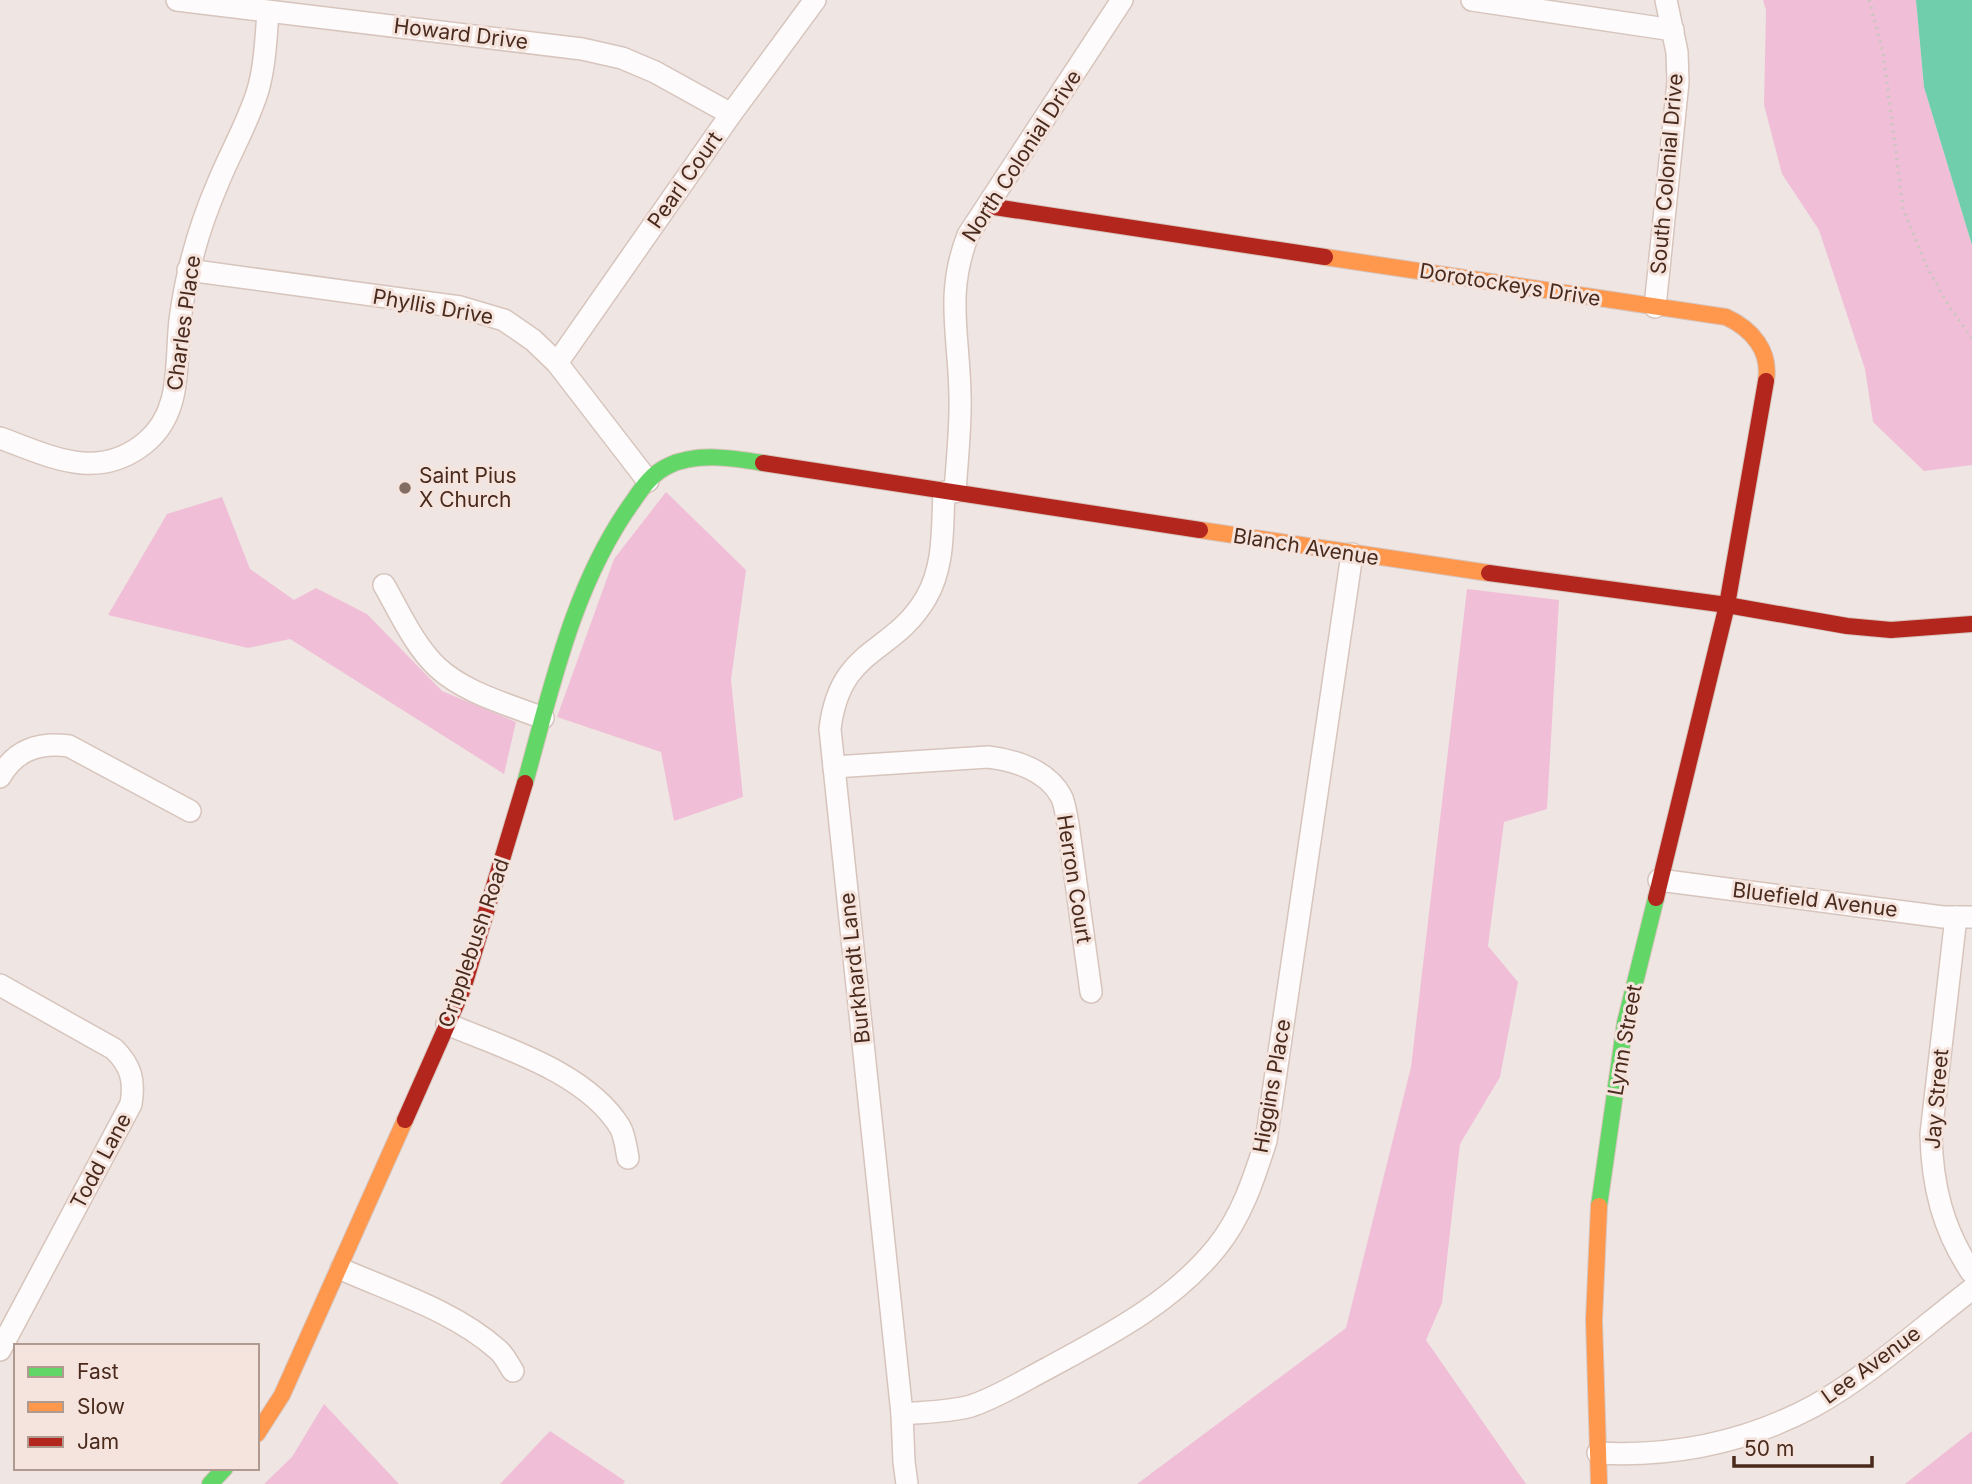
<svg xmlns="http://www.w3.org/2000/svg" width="1972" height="1484" font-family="Inter,sans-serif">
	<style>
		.green { fill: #f0bed6 }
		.water { fill: #70ceac }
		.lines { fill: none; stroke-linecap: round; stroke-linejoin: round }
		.street-casing { stroke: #d7c4bc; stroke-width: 24 }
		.fast-casing { stroke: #d7c4bc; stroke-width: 18 }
		.slow-casing { stroke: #d7c4bc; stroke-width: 18 }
		.jam-casing { stroke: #d7c4bc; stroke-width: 18 }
		.path { stroke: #cdc5c2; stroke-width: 3.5; stroke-dasharray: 2 5; stroke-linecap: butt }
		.street { stroke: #fdfbfb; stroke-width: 21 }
		.fast { stroke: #63d668; stroke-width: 16 }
		.slow { stroke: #ff974d; stroke-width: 16 }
		.jam { stroke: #b3261e; stroke-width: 16 }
		.poi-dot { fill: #836c62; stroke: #f5e4dd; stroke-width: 2.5 }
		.labels { text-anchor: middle; stroke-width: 6; stroke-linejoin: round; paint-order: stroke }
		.street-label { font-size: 21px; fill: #492a1c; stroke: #f5e4dd }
		.poi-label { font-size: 21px; fill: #492a1c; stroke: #f5e4dd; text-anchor: start }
	</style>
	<rect width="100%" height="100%" fill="#efe6e3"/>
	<g class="green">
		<polygon points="1763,0 1916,0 1924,87 1972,245 1972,465 1924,471 1873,422 1865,369 1819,230 1782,174 1764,105 1766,10"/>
		<polygon points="666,492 746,570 731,680 743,797 674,821 661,752 557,717 614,559"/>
		<polygon points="222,497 250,569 294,600 316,588 367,614 442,691 516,722 504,774 290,639 248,648 108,615 167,514"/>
		<polygon points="1467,589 1559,600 1547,809 1504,822 1488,946 1518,982 1500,1077 1460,1144 1442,1303 1426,1340 1526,1484 1137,1484 1346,1328 1411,1067"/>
		<polygon points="324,1404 399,1484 264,1484 292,1457"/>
		<polygon points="550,1431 625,1481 623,1484 500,1484"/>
		<polygon points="1972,1431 1972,1484 1905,1484"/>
	</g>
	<polygon class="water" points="1916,0 1972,0 1972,245 1924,87"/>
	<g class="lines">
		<g class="street-casing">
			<g id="street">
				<polyline points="177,0 582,49 622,58 655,72 731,114"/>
				<polyline points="1472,0 1673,30"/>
				<polyline points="188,270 460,307 504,320 533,340 557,363 648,481"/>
				<polyline points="1655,307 1678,82 1677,52 1666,0"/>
				<polyline points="557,363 731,114 815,0"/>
				<path d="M0 438C50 456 97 482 145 443 183 412 175 364 180 320 186 273 199 227 218 183 231 151 248 123 258 90 265 65 266 38 268 12"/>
				<path d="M955 492C957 460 961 427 960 395 959 334 945 294 968 235L1122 0"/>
				<path d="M384 585C400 613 414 645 437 667 465 693 507 704 543 718"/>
				<path d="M834 767 988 757C1014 760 1047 770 1061 796 1065 803 1066 815 1068 824L1091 992"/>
				<path d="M0 777C15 750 39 742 69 746L190 811"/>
				<polyline points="1659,880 1943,917 1972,917"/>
				<path d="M1956 917 1931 1134C1932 1186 1943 1230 1972 1273"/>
				<path d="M0 985 114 1049C131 1066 135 1080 131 1104L0 1350"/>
				<path d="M447 1024C504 1048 586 1072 620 1127 625 1136 626 1148 628 1158"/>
				<path d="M341 1269C393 1292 454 1311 497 1349 504 1354 508 1364 513 1371"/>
				<path d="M902 1414C925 1412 949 1412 971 1406 998 1397 1023 1381 1048 1368 1109 1335 1173 1302 1217 1247 1242 1216 1254 1178 1266 1141L1352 554"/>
				<path d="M1598 1453C1673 1457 1747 1442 1814 1406 1870 1375 1921 1328 1972 1289"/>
				<path d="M907 1484 904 1462 902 1414 830 729C840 646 892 656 926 598 945 565 942 528 944 492"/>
			</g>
		</g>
		<g class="fast-casing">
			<g id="fast">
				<path d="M525 783C552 686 574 582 634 500 643 486 653 473 668 466 696 452 733 458 763 463"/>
				<polyline points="1599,1206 1625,1023 1656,898"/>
				<polyline points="210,1484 225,1468"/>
			</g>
		</g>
		<g class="slow-casing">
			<g id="slow">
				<path d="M1325 257 1726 317C1752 329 1771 351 1766 381"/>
				<polyline points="1200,530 1489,573"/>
				<polyline points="1599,1206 1594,1320 1599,1484"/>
				<polyline points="257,1434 282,1395 405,1120"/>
			</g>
		</g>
		<g class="jam-casing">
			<g id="jam">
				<polyline points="988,206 1325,257"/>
				<polyline points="763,463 1200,530"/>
				<polyline points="1489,573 1727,605 1847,626 1891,630 1972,624"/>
				<polyline points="1656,898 1727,605 1766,381"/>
				<polyline points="405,1120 463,989 525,783"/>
			</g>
		</g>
		<polyline class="path" points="1869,0 1883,52 1903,208 1927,267 1949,306 1972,338"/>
		<use href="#street" class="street"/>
		<use href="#fast" class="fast"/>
		<use href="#slow" class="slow"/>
		<use href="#jam" class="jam"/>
	</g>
	<circle class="poi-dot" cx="405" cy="488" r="7"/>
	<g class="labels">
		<g class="street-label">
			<text transform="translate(461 34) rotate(7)" y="7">Howard Drive</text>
			<text transform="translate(1022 156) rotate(-57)" y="7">North Colonial Drive</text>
			<text transform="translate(1667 174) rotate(-85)" y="7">South Colonial Drive</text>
			<text transform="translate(685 180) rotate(-55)" y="7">Pearl Court</text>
			<text transform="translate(1510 285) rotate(9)" y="7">Dorotockeys Drive</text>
			<text transform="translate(433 307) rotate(10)" y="7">Phyllis Drive</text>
			<text transform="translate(184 323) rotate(-82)" y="7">Charles Place</text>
			<text transform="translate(1306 547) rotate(9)" y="7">Blanch Avenue</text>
			<text transform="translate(1074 879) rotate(81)" y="7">Herron Court</text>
			<text transform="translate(1815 900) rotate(7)" y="7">Bluefield Avenue</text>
			<text transform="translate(474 943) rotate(-71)" y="7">Cripplebush Road</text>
			<text transform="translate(855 968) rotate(-96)" y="7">Burkhardt Lane</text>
			<text transform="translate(1625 1040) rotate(-80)" y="7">Lynn Street</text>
			<text transform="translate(1272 1086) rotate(-80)" y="7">Higgins Place</text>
			<text transform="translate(1937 1099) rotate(-85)" y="7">Jay Street</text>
			<text transform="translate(101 1161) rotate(-62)" y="7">Todd Lane</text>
			<text transform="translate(1871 1365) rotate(-36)" y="7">Lee Avenue</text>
		</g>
		<g class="poi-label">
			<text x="419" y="483">Saint Pius<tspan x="419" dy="24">X Church</tspan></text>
		</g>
	</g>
	<rect x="14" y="1344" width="245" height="126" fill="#f5e4dd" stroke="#b09a90" stroke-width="2"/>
	<rect x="28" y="1367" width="35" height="10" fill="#63d668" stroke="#b09a90" stroke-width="2"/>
	<text x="77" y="1379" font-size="21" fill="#492a1c">Fast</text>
	<rect x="28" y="1402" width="35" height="10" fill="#ff974d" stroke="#b09a90" stroke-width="2"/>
	<text x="77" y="1414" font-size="21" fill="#492a1c">Slow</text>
	<rect x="28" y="1437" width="35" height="10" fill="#b3261e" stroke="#b09a90" stroke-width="2"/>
	<text x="77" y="1449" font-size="21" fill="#492a1c">Jam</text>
	<path d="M1734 1456v10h138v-10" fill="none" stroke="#492a1c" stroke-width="3.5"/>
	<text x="1744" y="1456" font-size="21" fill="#492a1c" stroke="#f5e4dd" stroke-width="5" paint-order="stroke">50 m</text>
</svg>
